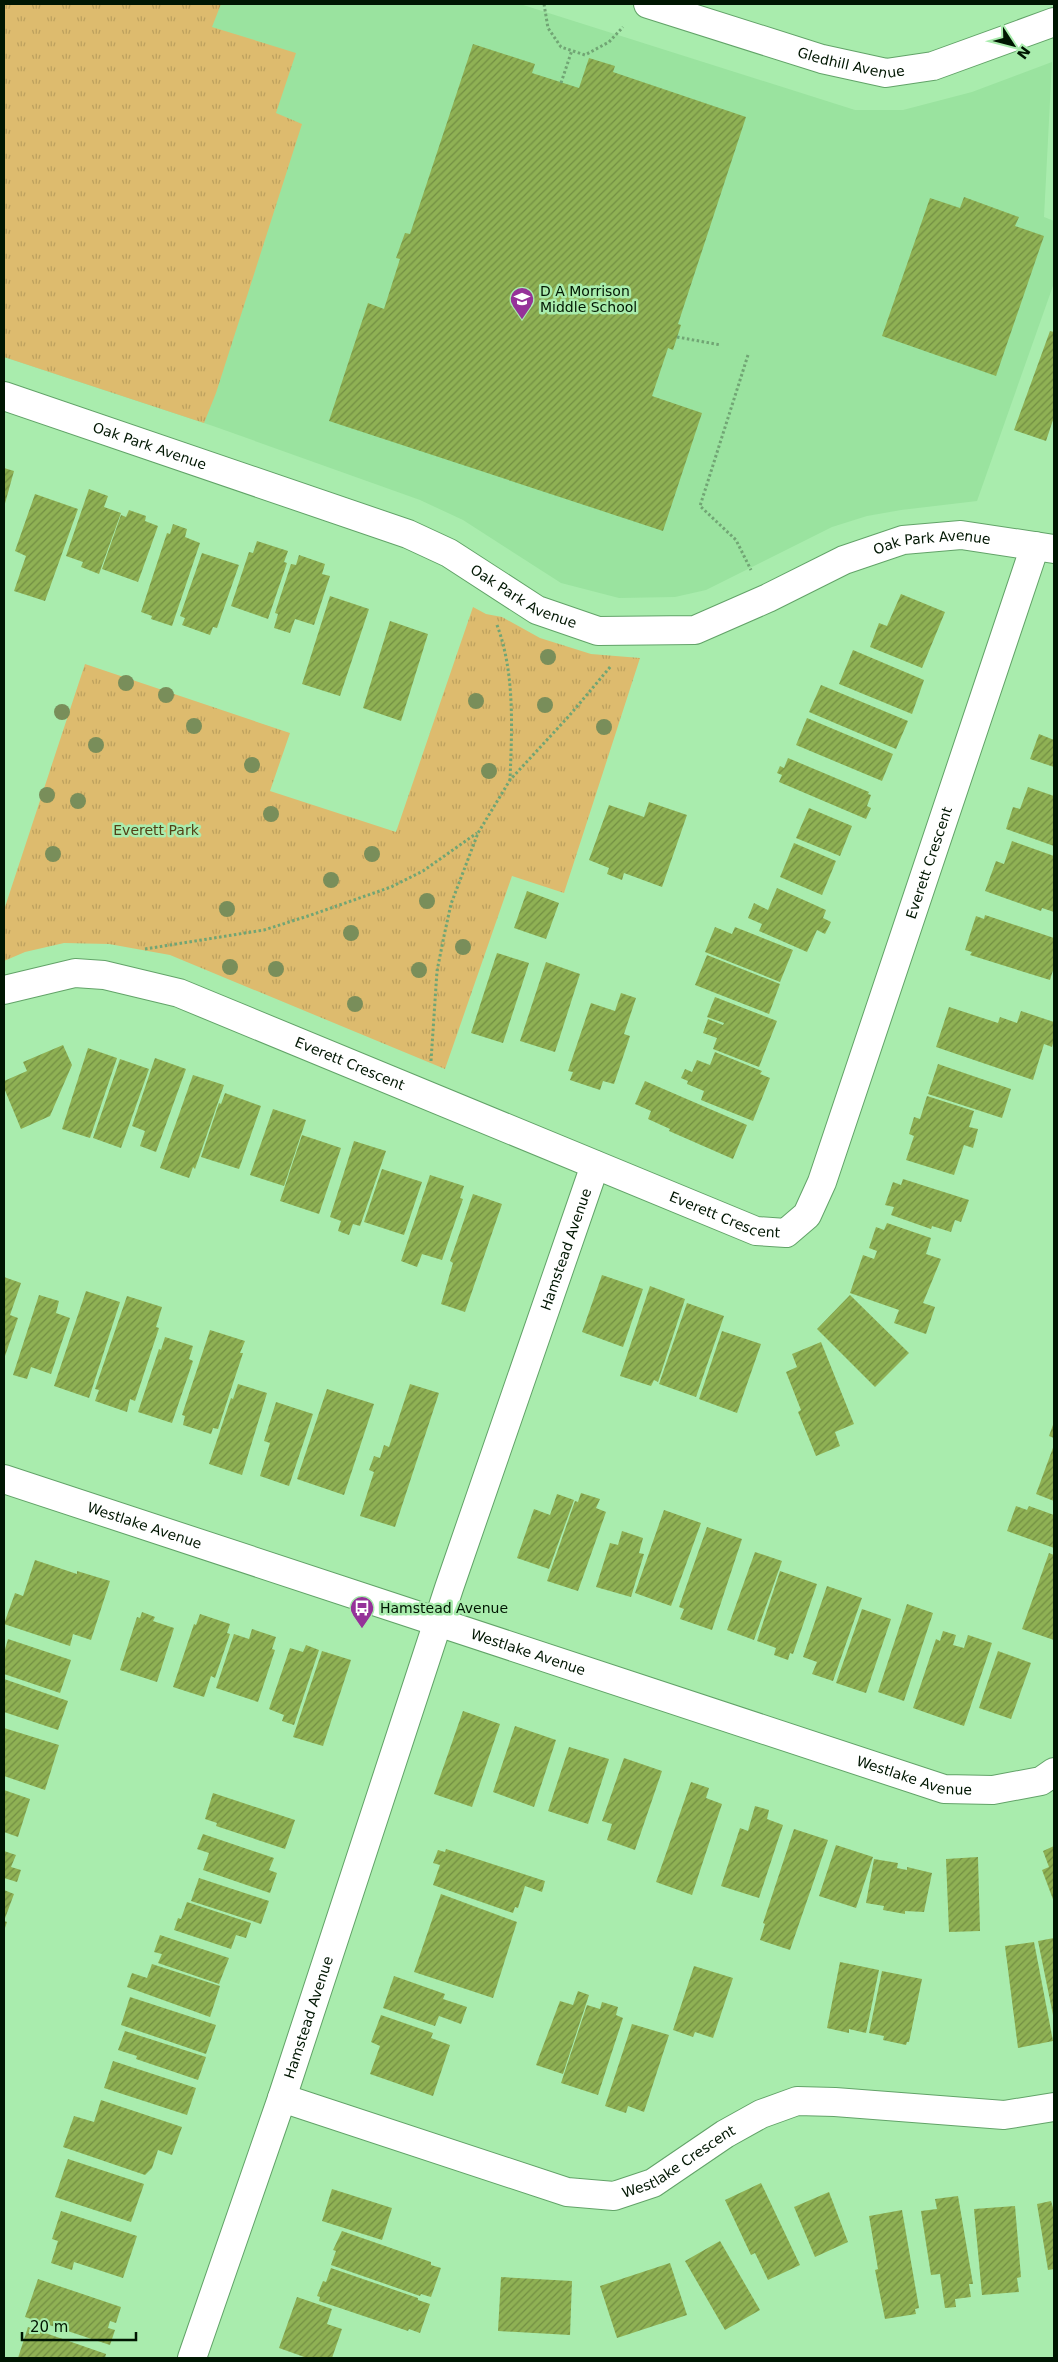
<svg xmlns="http://www.w3.org/2000/svg" width="1058" height="2362" font-family="'DejaVu Sans',sans-serif">
	<style>
		.built { fill: #9ae39f }
		.grass { fill: url(#grass-tufts) }
		.building { fill: url(#building-hatch) }
		.lines { fill: none; stroke-linecap: round; stroke-linejoin: round }
		.street-casing { stroke: #62a368; stroke-width: 30 }
		.secondary-casing { stroke: #62a368; stroke-width: 30 }
		.path { stroke: #71a574; stroke-width: 3; stroke-dasharray: 2.5 2.5; stroke-linecap: butt }
		.street { stroke: #fff; stroke-width: 28 }
		.secondary { stroke: #fff; stroke-width: 28 }
		.tree { fill: #798e5a }
		.labels { text-anchor: middle; stroke-width: 5; stroke-linejoin: round; paint-order: stroke }
		.street-label { font-size: 14px; fill: #001602; stroke: #a9ecad }
		.poi-label { font-size: 14px; fill: #001602; stroke: #a9ecad; text-anchor: start }
		.park-label { font-size: 14px; fill: #524117; stroke: #a9ecad }
	</style>
	<defs>
		<pattern id="grass-tufts" width="24" height="20" patternUnits="userSpaceOnUse" patternTransform="scale(1.25)"><rect width="24" height="20" fill="#ddbb6e"/><path d="M3 7l-1-3M5 7V3M7 7l1-3M15 17l-1-3M17 17v-4M19 17l1-3" fill="none" stroke="#bca05e"/></pattern>
		<pattern id="building-hatch" width="6" height="6" patternUnits="userSpaceOnUse" patternTransform="scale(1.25)"><rect width="6" height="6" fill="#8fb154"/><path d="M-1 1l2-2M0 6l6-6M5 7l2-2" fill="none" stroke="#728f43"/></pattern>
	</defs>
	<rect width="100%" height="100%" fill="#a9ecad"/>
	<polygon class="built" points="4,4 520,4 855,110 903,110 972,92 1052,62 1044,217 1054,221 1054,283 977,501 901,510 867,516 832,527 706,590 675,597 619,598 561,583 463,520 420,500 213,426 4,357"/>
	<g class="grass">
		<polygon points="4,4 221,4 212,27 296,53 276,113 302,124 216,393 204,423 4,357"/>
		<polygon points="473,607 486,614 502,617 540,638 591,654 640,658 564,893 512,876 445,1069 170,955 109,944 64,943 25,952 4,961 4,910 85,664 290,733 270,791 396,832"/>
	</g>
	<g class="building">
		<polygon points="473,44 535,64 532,73 579,88 589,58 615,66 613,72 746,117 678,324 681,325 673,350 668,348 652,396 702,413 663,531 329,421 368,303 384,309 400,259 396,258 405,233 410,234"/>
		<polygon points="964,197 1019,217 1015,226 1044,236 996,376 882,336 930,198 960,208"/>
		<polygon points="1050,331 1054,332 1054,417 1046,441 1014,430"/>
		<polygon points="4,468 14,471 4,507"/>
		<polygon points="89,489 108,496 104,507 121,513 99,574 81,567 83,562 66,556"/>
		<polygon points="35,494 78,509 45,601 14,591 26,556 15,551"/>
		<polygon points="129,510 146,516 145,521 158,526 138,582 102,569 121,515 126,517"/>
		<polygon points="173,524 187,529 185,537 200,543 172,626 151,619 152,616 141,612 167,533 170,534"/>
		<polygon points="257,541 288,551 284,562 287,563 268,619 231,606 249,552 253,553"/>
		<polygon points="202,553 239,565 217,628 213,627 210,635 182,625 185,618 180,616"/>
		<polygon points="299,555 325,564 322,574 330,576 314,625 295,619 290,633 274,628 278,614 275,613 291,564 296,565"/>
		<polygon points="901,594 945,612 922,668 870,647 879,623 887,626"/>
		<polygon points="330,596 369,609 340,696 302,684"/>
		<polygon points="390,621 428,634 401,721 363,708"/>
		<polygon points="853,650 924,680 912,714 839,684"/>
		<polygon points="821,685 908,721 896,749 809,712"/>
		<polygon points="807,718 893,754 882,781 796,745"/>
		<polygon points="1039,734 1054,740 1054,767 1030,759"/>
		<polygon points="788,758 869,792 868,794 871,795 867,806 871,808 866,819 779,782 782,775 777,773 780,766 784,768"/>
		<polygon points="1028,787 1054,796 1054,846 1006,829 1013,807 1020,809"/>
		<polygon points="649,802 687,815 662,887 624,873 622,880 607,874 609,868 589,860 609,805 644,817"/>
		<polygon points="809,808 852,826 840,856 796,838"/>
		<polygon points="1012,841 1054,856 1054,912 1042,908 1041,911 985,891 996,861 1004,864"/>
		<polygon points="794,843 836,861 822,895 780,877"/>
		<polygon points="777,888 826,910 823,918 831,922 825,934 817,930 807,952 759,931 762,924 748,918 754,903 768,910"/>
		<polygon points="527,891 559,903 546,939 514,928"/>
		<polygon points="985,915 1054,938 1054,967 1050,980 970,955 972,952 965,950 976,916 984,919"/>
		<polygon points="715,927 732,934 735,927 793,950 780,982 705,952"/>
		<polygon points="497,953 529,963 503,1043 471,1033"/>
		<polygon points="707,955 780,984 769,1014 695,985"/>
		<polygon points="546,962 580,974 555,1052 520,1041"/>
		<polygon points="621,993 636,998 624,1034 630,1036 614,1084 603,1081 600,1090 570,1080 573,1072 568,1071 591,1003 615,1011"/>
		<polygon points="715,997 777,1021 759,1067 713,1049 717,1038 703,1033 708,1019 723,1025 724,1023 707,1017"/>
		<polygon points="949,1007 998,1023 1000,1017 1017,1023 1021,1011 1054,1022 1054,1039 1052,1047 1044,1044 1033,1080 936,1047"/>
		<polygon points="63,1045 72,1065 50,1116 21,1129 4,1088 4,1081 27,1071 23,1062"/>
		<polygon points="88,1048 117,1058 90,1138 62,1129"/>
		<polygon points="715,1052 762,1071 760,1074 770,1078 753,1121 701,1100 704,1091 687,1084 688,1081 681,1078 685,1069 692,1072 697,1060 710,1065"/>
		<polygon points="155,1058 186,1069 156,1152 140,1146 145,1131 132,1126"/>
		<polygon points="120,1059 149,1069 121,1148 93,1138"/>
		<polygon points="938,1064 1011,1089 1002,1118 928,1094"/>
		<polygon points="193,1075 224,1085 195,1169 193,1167 189,1178 160,1168"/>
		<polygon points="645,1081 747,1125 733,1159 669,1131 670,1129 648,1119 651,1111 635,1104"/>
		<polygon points="225,1093 261,1106 239,1169 201,1157 219,1103 221,1104"/>
		<polygon points="927,1096 974,1111 969,1127 978,1129 973,1148 964,1145 954,1175 906,1160 914,1136 909,1134 914,1117 920,1119"/>
		<polygon points="273,1109 306,1120 284,1186 250,1175"/>
		<polygon points="302,1135 341,1148 319,1214 280,1201"/>
		<polygon points="354,1141 386,1151 360,1226 353,1224 349,1235 338,1231 341,1221 330,1217"/>
		<polygon points="382,1169 422,1182 404,1235 364,1222"/>
		<polygon points="430,1175 464,1186 460,1198 463,1199 442,1260 422,1254 417,1267 401,1261"/>
		<polygon points="903,1179 969,1200 961,1222 955,1220 951,1232 932,1226 931,1229 891,1215 894,1207 885,1205 893,1182 901,1185"/>
		<polygon points="473,1194 502,1204 465,1312 441,1304 453,1263 450,1261"/>
		<polygon points="887,1223 931,1238 926,1254 941,1259 923,1303 935,1307 926,1334 894,1323 899,1310 850,1293 863,1255 874,1259 877,1251 869,1248 876,1227 884,1230"/>
		<polygon points="602,1275 643,1289 623,1347 582,1332"/>
		<polygon points="4,1277 21,1283 10,1315 18,1318 4,1359"/>
		<polygon points="650,1286 685,1299 658,1382 654,1380 651,1386 620,1376"/>
		<polygon points="86,1291 120,1302 89,1398 54,1386"/>
		<polygon points="39,1295 59,1301 56,1313 70,1318 51,1374 31,1367 27,1379 13,1375"/>
		<polygon points="850,1295 909,1353 875,1387 817,1329"/>
		<polygon points="127,1296 162,1307 156,1327 159,1328 135,1401 130,1399 127,1412 95,1401 99,1390 95,1389"/>
		<polygon points="687,1303 724,1316 696,1397 659,1384"/>
		<polygon points="210,1330 245,1341 240,1353 243,1353 218,1429 213,1428 211,1434 183,1425 185,1416 182,1415"/>
		<polygon points="722,1331 761,1344 737,1413 699,1399"/>
		<polygon points="165,1337 193,1346 189,1359 193,1361 172,1423 138,1412 159,1349 161,1350"/>
		<polygon points="821,1342 854,1424 835,1432 840,1446 816,1456 798,1412 801,1410 786,1372 797,1367 792,1354"/>
		<polygon points="238,1384 267,1393 242,1475 209,1464 231,1398 233,1399"/>
		<polygon points="410,1384 439,1393 395,1527 360,1516 374,1472 369,1470 374,1456 380,1458 384,1445 389,1447"/>
		<polygon points="327,1389 374,1404 344,1495 297,1479"/>
		<polygon points="276,1402 313,1414 289,1486 260,1476 270,1443 264,1441"/>
		<polygon points="1054,1422 1054,1438 1049,1436"/>
		<polygon points="1054,1445 1054,1501 1036,1494"/>
		<polygon points="581,1493 600,1499 596,1508 606,1512 578,1591 547,1581 575,1501 578,1502"/>
		<polygon points="557,1494 574,1500 549,1569 517,1558 534,1509 550,1515"/>
		<polygon points="1016,1506 1027,1510 1029,1506 1054,1515 1054,1548 1007,1531"/>
		<polygon points="664,1510 701,1523 671,1606 635,1593"/>
		<polygon points="707,1527 742,1539 712,1630 680,1619 684,1609 679,1607"/>
		<polygon points="622,1531 643,1538 639,1553 644,1554 631,1597 596,1587 610,1543 618,1545"/>
		<polygon points="755,1552 782,1561 754,1640 727,1630"/>
		<polygon points="1049,1553 1054,1555 1054,1640 1022,1629"/>
		<polygon points="35,1560 77,1574 77,1571 110,1581 91,1640 73,1634 70,1646 4,1624 15,1593 23,1596"/>
		<polygon points="780,1571 817,1584 793,1654 790,1653 788,1660 774,1655 776,1648 757,1641"/>
		<polygon points="827,1586 862,1598 833,1681 812,1674 817,1662 803,1657"/>
		<polygon points="907,1604 933,1613 904,1701 878,1692"/>
		<polygon points="862,1609 891,1619 866,1693 836,1683"/>
		<polygon points="142,1612 155,1617 153,1621 174,1628 157,1682 120,1670 137,1617 140,1618"/>
		<polygon points="200,1614 230,1624 227,1633 230,1634 215,1678 211,1676 204,1697 173,1687 194,1624 196,1625"/>
		<polygon points="252,1629 276,1637 272,1649 275,1650 258,1702 216,1688 234,1634 249,1639"/>
		<polygon points="943,1631 956,1635 953,1645 964,1648 968,1635 992,1643 964,1726 913,1708 936,1639 940,1641"/>
		<polygon points="8,1639 71,1660 60,1693 4,1674 4,1653"/>
		<polygon points="306,1645 319,1650 294,1725 282,1721 284,1715 269,1709 290,1648 303,1652"/>
		<polygon points="322,1651 351,1660 323,1746 293,1737"/>
		<polygon points="998,1651 1031,1663 1011,1719 979,1708"/>
		<polygon points="4,1679 68,1701 58,1730 4,1712"/>
		<polygon points="463,1711 500,1724 472,1807 434,1794"/>
		<polygon points="515,1726 556,1740 534,1807 493,1792"/>
		<polygon points="4,1728 59,1745 45,1790 4,1776"/>
		<polygon points="569,1747 609,1759 588,1824 548,1811"/>
		<polygon points="624,1758 662,1771 635,1850 607,1840 612,1824 602,1821"/>
		<polygon points="691,1782 709,1788 706,1798 722,1804 692,1895 656,1882"/>
		<polygon points="4,1790 30,1799 18,1837 4,1832"/>
		<polygon points="213,1793 295,1820 285,1849 216,1826 217,1823 205,1819"/>
		<polygon points="755,1806 769,1810 767,1819 783,1825 759,1898 721,1886 740,1828 748,1831"/>
		<polygon points="794,1829 828,1840 790,1950 760,1940 765,1924 763,1923"/>
		<polygon points="203,1834 274,1858 269,1870 277,1873 270,1893 203,1870 209,1853 197,1849"/>
		<polygon points="836,1845 873,1857 856,1908 819,1896"/>
		<polygon points="1054,1846 1054,1902 1042,1870 1049,1867 1043,1851"/>
		<polygon points="446,1849 545,1881 542,1892 525,1886 518,1908 515,1907 513,1913 433,1885 440,1865 433,1863 438,1850 445,1852"/>
		<polygon points="4,1851 16,1855 11,1867 21,1870 17,1882 4,1878"/>
		<polygon points="978,1857 980,1931 949,1932 946,1859"/>
		<polygon points="874,1859 898,1863 897,1868 907,1870 907,1867 932,1873 924,1912 905,1911 905,1914 883,1910 884,1906 866,1903"/>
		<polygon points="199,1878 269,1901 261,1924 191,1901"/>
		<polygon points="4,1890 14,1894 4,1921 7,1922 4,1931"/>
		<polygon points="441,1894 517,1922 493,1998 414,1972"/>
		<polygon points="187,1902 251,1923 246,1938 236,1935 231,1949 174,1930 178,1918 181,1919"/>
		<polygon points="160,1935 229,1958 219,1984 158,1963 162,1954 154,1952"/>
		<polygon points="1054,1938 1054,2015 1053,2015 1038,1941"/>
		<polygon points="1034,1942 1053,2041 1018,2048 1005,1946"/>
		<polygon points="840,1962 879,1970 866,2033 849,2029 849,2033 827,2028"/>
		<polygon points="152,1964 220,1986 210,2017 127,1987 132,1973 147,1978"/>
		<polygon points="694,1966 733,1978 713,2038 695,2032 693,2037 673,2030"/>
		<polygon points="882,1971 922,1979 909,2042 907,2042 906,2045 883,2040 884,2036 869,2033"/>
		<polygon points="394,1976 445,1994 443,1999 467,2007 461,2024 439,2016 435,2026 383,2008"/>
		<polygon points="578,1991 589,1995 563,2074 536,2065 560,2001 573,2005"/>
		<polygon points="130,1997 216,2025 206,2054 121,2025"/>
		<polygon points="602,2002 618,2007 616,2015 623,2018 598,2095 561,2083 587,2005 600,2009"/>
		<polygon points="381,2015 433,2033 431,2038 450,2045 433,2096 370,2074 380,2046 371,2042"/>
		<polygon points="632,2024 669,2035 644,2112 628,2106 626,2113 605,2106"/>
		<polygon points="125,2031 206,2057 198,2080 136,2059 137,2056 118,2050"/>
		<polygon points="113,2061 196,2088 187,2115 104,2088"/>
		<polygon points="101,2100 182,2127 172,2155 158,2150 152,2168 145,2175 63,2147 74,2116 94,2122"/>
		<polygon points="68,2159 144,2184 131,2222 55,2197"/>
		<polygon points="761,2183 800,2265 768,2280 755,2253 751,2255 725,2200"/>
		<polygon points="332,2189 392,2208 382,2240 322,2221"/>
		<polygon points="829,2192 848,2242 815,2257 794,2207"/>
		<polygon points="958,2196 973,2284 969,2284 971,2297 955,2299 956,2307 945,2308 940,2274 931,2275 921,2211 937,2209 935,2199"/>
		<polygon points="1051,2201 1054,2211 1054,2269 1048,2270 1037,2204"/>
		<polygon points="1015,2206 1021,2277 1017,2278 1019,2292 982,2295 974,2209"/>
		<polygon points="902,2210 919,2308 915,2309 916,2314 885,2319 875,2270 878,2269 869,2216"/>
		<polygon points="61,2211 137,2236 123,2278 74,2262 72,2270 51,2263 58,2241 52,2239"/>
		<polygon points="342,2231 431,2262 431,2265 441,2268 431,2297 421,2294 420,2296 331,2265 336,2251 333,2250"/>
		<polygon points="720,2241 760,2310 725,2330 685,2261"/>
		<polygon points="670,2263 687,2315 617,2338 600,2286"/>
		<polygon points="331,2268 418,2298 418,2300 430,2304 420,2333 409,2329 408,2331 319,2301 320,2297 317,2296 323,2281 326,2282"/>
		<polygon points="501,2277 572,2281 570,2335 498,2331"/>
		<polygon points="38,2279 121,2307 116,2323 110,2321 108,2328 115,2330 110,2345 25,2317"/>
		<polygon points="297,2297 332,2309 327,2324 342,2329 332,2358 307,2358 279,2348"/>
		<polygon points="28,2327 106,2354 105,2358 18,2358"/>
	</g>
	<g class="lines">
		<g class="street-casing">
			<g id="street">
				<path id="s1" d="M648 4 822 59 886 73 933 66 1054 22"/>
				<path id="s2" d="M4 396 408 534 449 553 537 610 598 631 695 630 768 598 844 560 903 540 961 535 1054 549"/>
				<path id="s3" d="M4 990 75 973 104 975 179 993 756 1231 786 1233 807 1215 822 1182 1035 546"/>
				<path id="s4" d="M282 2098 567 2192 614 2196 653 2183 725 2134 761 2114 797 2101 835 2102 1004 2115 1054 2107"/>
				<path id="s5" d="M192 2358 282 2098 449 1588 595 1165"/>
			</g>
		</g>
		<g class="secondary-casing">
			<g id="secondary">
				<path id="s6" d="M4 1479 944 1789 993 1790 1041 1781 1054 1772"/>
			</g>
		</g>
		<g class="path">
			<polyline points="544,4 548,28 561,47 585,55 609,42 623,27"/>
			<polyline points="561,83 572,50"/>
			<polyline points="677,337 721,345"/>
			<polyline points="748,355 700,506 736,540 751,570"/>
			<path d="M497 625C515 673 512 729 510 780"/>
			<polyline points="145,949 264,930 311,915 391,887 423,871 477,833"/>
			<polyline points="431,1061 437,971 444,936 451,904 478,833 510,780 569,716 611,666"/>
		</g>
		<use href="#street" class="street"/>
		<use href="#secondary" class="secondary"/>
	</g>
	<g class="tree">
		<circle cx="548" cy="657" r="8"/>
		<circle cx="126" cy="683" r="8"/>
		<circle cx="166" cy="695" r="8"/>
		<circle cx="476" cy="701" r="8"/>
		<circle cx="545" cy="705" r="8"/>
		<circle cx="62" cy="712" r="8"/>
		<circle cx="194" cy="726" r="8"/>
		<circle cx="604" cy="727" r="8"/>
		<circle cx="96" cy="745" r="8"/>
		<circle cx="252" cy="765" r="8"/>
		<circle cx="489" cy="771" r="8"/>
		<circle cx="47" cy="795" r="8"/>
		<circle cx="78" cy="801" r="8"/>
		<circle cx="271" cy="814" r="8"/>
		<circle cx="53" cy="854" r="8"/>
		<circle cx="372" cy="854" r="8"/>
		<circle cx="331" cy="880" r="8"/>
		<circle cx="427" cy="901" r="8"/>
		<circle cx="227" cy="909" r="8"/>
		<circle cx="351" cy="933" r="8"/>
		<circle cx="463" cy="947" r="8"/>
		<circle cx="230" cy="967" r="8"/>
		<circle cx="276" cy="969" r="8"/>
		<circle cx="419" cy="970" r="8"/>
		<circle cx="355" cy="1004" r="8"/>
	</g>
	<defs>
		<g id="school-pin" transform="scale(1.25)"><path d="M0 17L-7.5 6A9.5 9.5 0 1 1 7.5 6Z" fill="#953299" stroke="#a9ecad"/><path d="M0-5L7-2L0 1L-7-2ZM-4 1L0 2.5L4 1V4Q0 6-4 4Z" fill="#fff"/></g>
		<g id="bus-pin" transform="scale(1.25)"><path d="M0 17L-7.5 6A9.5 9.5 0 1 1 7.5 6Z" fill="#953299" stroke="#a9ecad"/><path d="M-5-6H5V4H4V6H2V4H-2V6H-4V4H-5ZM-3.5-4V0h7V-4ZM-3.5 1.2v1.5H-2V1.2ZM2 1.2v1.5H3.5V1.2Z" fill="#fff"/></g>
	</defs>
	<g fill-rule="evenodd">
		<use href="#school-pin" x="522" y="299"/>
		<use href="#bus-pin" x="362" y="1608"/>
	</g>
	<g class="labels">
		<g class="street-label">
			<text dy="5" stroke="none"><textPath href="#s1" startOffset="212">Gledhill Avenue</textPath></text>
			<text dy="5" stroke="none"><textPath href="#s2" startOffset="154">Oak Park Avenue</textPath></text>
			<text dy="5" stroke="none"><textPath href="#s2" startOffset="994">Oak Park Avenue</textPath></text>
			<text dy="5" stroke="none"><textPath href="#s2" startOffset="559">Oak Park Avenue</textPath></text>
			<text dy="5" stroke="none"><textPath href="#s3" startOffset="1234">Everett Crescent</textPath></text>
			<text dy="5" stroke="none"><textPath href="#s3" startOffset="364">Everett Crescent</textPath></text>
			<text dy="5" stroke="none"><textPath href="#s3" startOffset="769">Everett Crescent</textPath></text>
			<text dy="5" stroke="none"><textPath href="#s5" startOffset="1170">Hamstead Avenue</textPath></text>
			<text dy="5" stroke="none"><textPath href="#s6" startOffset="148">Westlake Avenue</textPath></text>
			<text dy="5" stroke="none"><textPath href="#s6" startOffset="552">Westlake Avenue</textPath></text>
			<text dy="5" stroke="none"><textPath href="#s6" startOffset="958">Westlake Avenue</textPath></text>
			<text dy="5" stroke="none"><textPath href="#s5" startOffset="360">Hamstead Avenue</textPath></text>
			<text dy="5" stroke="none"><textPath href="#s4" startOffset="421">Westlake Crescent</textPath></text>
		</g>
		<g class="poi-label">
			<text x="540" y="296">D A Morrison<tspan x="540" dy="16">Middle School</tspan></text>
			<text x="380" y="1613">Hamstead Avenue</text>
		</g>
		<g class="park-label">
			<text x="156" y="835">Everett Park</text>
		</g>
	</g>
	<rect width="1058" height="2362" fill="none" stroke="#001602" stroke-width="10"/>
	<g transform="translate(1013 45) rotate(126)" stroke="#a9ecad" stroke-width="4" paint-order="stroke">
	<path d="M0-4L9 19L0 12L-9 19Z" fill="#001602"/>
	<text y="-8" font-size="14" font-weight="bold" text-anchor="middle" fill="#001602">N</text>
	</g>
	<path d="M22 2332v8h114v-8" fill="none" stroke="#001602" stroke-width="2.5"/>
	<text x="30" y="2332" font-size="15" fill="#001602" stroke="#a9ecad" stroke-width="4" paint-order="stroke">20 m</text>
</svg>
